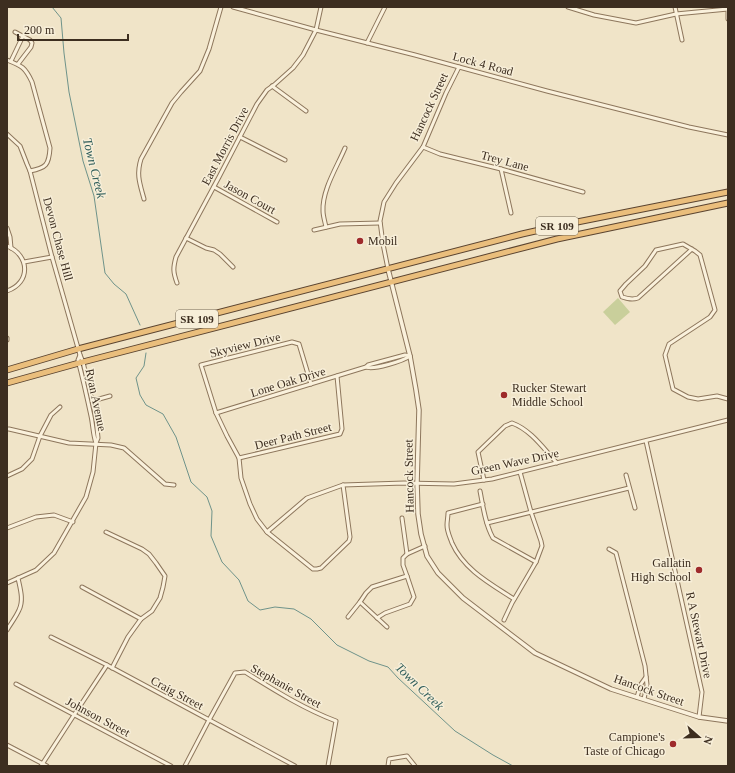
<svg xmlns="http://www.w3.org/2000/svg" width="735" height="773" font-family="'Times New Roman',serif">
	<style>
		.green { fill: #c9cf9b }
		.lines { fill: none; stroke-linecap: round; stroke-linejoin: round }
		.stream { stroke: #6f938a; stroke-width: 1 }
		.minor-casing { stroke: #8d765c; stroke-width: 5 }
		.tertiary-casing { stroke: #8d765c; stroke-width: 5.5 }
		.trunk-casing { stroke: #5b4430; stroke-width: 7 }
		.minor { stroke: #faf1dc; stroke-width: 3 }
		.tertiary { stroke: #faf1dc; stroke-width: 3.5 }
		.trunk { stroke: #eabe7c; stroke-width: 5 }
		.poi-dot { fill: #9e2a2b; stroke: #f7eed8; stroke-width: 1.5 }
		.labels { text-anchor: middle; stroke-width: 3; stroke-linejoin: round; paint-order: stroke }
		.shield { fill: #f7eed8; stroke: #756857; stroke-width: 1 }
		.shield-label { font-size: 11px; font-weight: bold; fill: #3d2e20 }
		.street-label { font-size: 12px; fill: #3d2e20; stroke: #f7eed8 }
		.poi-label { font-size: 12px; fill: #3d2e20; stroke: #f7eed8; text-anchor: start }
		.water-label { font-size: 13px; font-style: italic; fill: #2f5d5a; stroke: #f7eed8 }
	</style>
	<rect width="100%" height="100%" fill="#f0e4c8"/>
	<polygon class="green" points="618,298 630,312 615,325 603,312"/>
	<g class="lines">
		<g class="stream">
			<polyline points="52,7 61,18 64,53 69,92 83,161 94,196 105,273 114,284 126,294 140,325"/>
			<polyline points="146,353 144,366 136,378 140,395 146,405 163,414 176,437 191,482 207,497 212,511 211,536 222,562 239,580 248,601 260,610 275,607 294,609 311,619 337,645 369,661 388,667 398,678 455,731 493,755 513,766"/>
		</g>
		<g class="minor-casing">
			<g id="minor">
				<polyline points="233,7 316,30 415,55 547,91 689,127 728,135"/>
				<polyline points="568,7 594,15 636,23 676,14 728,9"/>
				<polyline points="675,7 682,40"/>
				<polyline points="728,11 728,19"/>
				<polyline points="15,32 30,40 32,43 31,47 18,64"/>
				<polyline points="367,43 385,7"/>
				<path d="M7 60C22 66 25 67 32 82L50 148C49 165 46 168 30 171"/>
				<polyline points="11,61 23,36"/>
				<polyline points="272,86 306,111"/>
				<polyline points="7,134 20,146 27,164 30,171 52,257 80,355 83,362 96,418 98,438 96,443 93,472 86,497 54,553 36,570 7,583"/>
				<polyline points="240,137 285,160"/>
				<polyline points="423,147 440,154 501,169 583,192"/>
				<polyline points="501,169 511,213"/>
				<polyline points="214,187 277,222"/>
				<path d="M144 199C140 184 136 175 141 159L172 103 181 92 200 71 209 49 221 7"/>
				<path d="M326 227C325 222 323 216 323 211 322 190 337 167 345 148"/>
				<polyline points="7,228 10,237 11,248"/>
				<polyline points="314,230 340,224 380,223"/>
				<polyline points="186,238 206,248 214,250 220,254 233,267"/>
				<path d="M7 246C30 255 31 283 7 291"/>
				<path d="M692 249 638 298C632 300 628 299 622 297L620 291 626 284 645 266 656 250 683 244 695 251 700 255 715 310 710 317 669 344 665 355 673 389 688 397 698 399 717 396 728 399"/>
				<polyline points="24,262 52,257"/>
				<polyline points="388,269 383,244 380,221 384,202 396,183 423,147 446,93 459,67"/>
				<path d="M177 283C173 272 173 268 176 257L219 177 257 104 267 90 274 85 293 68 303 55 316 30 321 7"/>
				<polyline points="7,338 7,340"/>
				<path d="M80 355 78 360C83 379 87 397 91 416 93 425 93 435 96 443"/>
				<path d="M366 367C374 370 403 361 410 356"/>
				<polyline points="311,384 299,344 292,342 201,365 216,413 227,436 239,458 241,478 250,504 257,519 267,532 313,569 317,569 321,568 349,541 350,537 343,485"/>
				<polyline points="92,401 110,396"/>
				<polyline points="216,413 366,367 368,365 405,355 410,356"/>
				<polyline points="7,429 9,429 69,443 111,445 124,448 165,484 174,485"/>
				<polyline points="646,441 702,692 699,717"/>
				<polyline points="239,458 340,434 342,429 337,376"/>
				<polyline points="626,475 635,508"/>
				<polyline points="7,476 22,469 32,459 40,436 51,415 60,407"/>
				<path d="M484 480 478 452 505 426 512 423C531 430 543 448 557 463"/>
				<path d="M480 491C483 506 485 524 493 538L536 562"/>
				<path d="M483 504 448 513C448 517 447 521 447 525 447 532 450 537 452 543 464 570 491 584 514 599"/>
				<polyline points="402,518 407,554"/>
				<polyline points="487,523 629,488"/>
				<polyline points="7,528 36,517 54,515 73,522"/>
				<polyline points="106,532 142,549 149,554 156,563 165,576 163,587 160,598 152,611 141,619 128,637 112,668"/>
				<polyline points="267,532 307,498 343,485 404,483 454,484 492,479 728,420"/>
				<polyline points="609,549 616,553 645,666 647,685 644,699"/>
				<polyline points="82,587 141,619"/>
				<polyline points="348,617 360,602"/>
				<polyline points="377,618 385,613 410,604 414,597 407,576"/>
				<polyline points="504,620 512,603 536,562 542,546 541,541 531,512 520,472"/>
				<polyline points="387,627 360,602 366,593 372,587 407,576 403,565 403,558 407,554 425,546"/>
				<path d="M7 630C11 623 16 617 19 610 24 600 20 588 18 578"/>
				<polyline points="51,637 107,665 295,766"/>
				<polyline points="16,684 171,766"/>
				<polyline points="637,697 641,684 646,677"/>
				<polyline points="7,745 47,766"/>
				<polyline points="41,766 74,715 107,665"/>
				<path d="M185 766 209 720 235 673 245 672C274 690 304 709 336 721L328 766"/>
				<polyline points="388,766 389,759 407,756 415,766"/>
			</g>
		</g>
		<g class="tertiary-casing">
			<polyline id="tertiary" points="388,269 410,356 416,390 419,410 417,483 418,514 421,534 427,556 438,573 463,598 535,653 611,689 699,717 728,721"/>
		</g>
		<g class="trunk-casing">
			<g id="trunk">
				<polyline points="7,370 78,349 522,234 562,225 728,192"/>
				<polyline points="7,383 79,363 557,239 728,203"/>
			</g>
		</g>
		<use href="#minor" class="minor"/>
		<use href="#tertiary" class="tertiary"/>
		<use href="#trunk" class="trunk"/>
	</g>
	<g class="poi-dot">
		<circle cx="360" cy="241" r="4"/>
		<circle cx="504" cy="395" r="4"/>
		<circle cx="699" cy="570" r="4"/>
		<circle cx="673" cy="744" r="4"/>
	</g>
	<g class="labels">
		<g class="shield">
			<rect x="536" y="217" width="42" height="18" rx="3"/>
			<rect x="176" y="310" width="42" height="18" rx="3"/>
		</g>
		<g class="shield-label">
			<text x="557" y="230">SR 109</text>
			<text x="197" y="323">SR 109</text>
		</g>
		<g class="street-label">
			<text transform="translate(483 64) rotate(15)" y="4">Lock 4 Road</text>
			<text transform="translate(429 107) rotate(-65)" y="4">Hancock Street</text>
			<text transform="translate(225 146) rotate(-62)" y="4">East Morris Drive</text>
			<text transform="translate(505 161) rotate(15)" y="4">Trey Lane</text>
			<text transform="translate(250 197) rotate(29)" y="4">Jason Court</text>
			<text transform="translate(58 239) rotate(75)" y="4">Devon Chase Hill</text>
			<text transform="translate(245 345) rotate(-14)" y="4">Skyview Drive</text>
			<text transform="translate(288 382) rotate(-17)" y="4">Lone Oak Drive</text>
			<text transform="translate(96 400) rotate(78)" y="4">Ryan Avenue</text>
			<text transform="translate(293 436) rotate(-14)" y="4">Deer Path Street</text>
			<text transform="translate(515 462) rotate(-12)" y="4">Green Wave Drive</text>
			<text transform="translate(409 476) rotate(-91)" y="4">Hancock Street</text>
			<text transform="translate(699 635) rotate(78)" y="4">R A Stewart Drive</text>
			<text transform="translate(286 686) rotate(29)" y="4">Stephanie Street</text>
			<text transform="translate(649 690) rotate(19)" y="4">Hancock Street</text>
			<text transform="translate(177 693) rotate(28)" y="4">Craig Street</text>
			<text transform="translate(98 717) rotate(28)" y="4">Johnson Street</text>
		</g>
		<g class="poi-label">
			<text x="368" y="245">Mobil</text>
			<text x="512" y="392">Rucker Stewart<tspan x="512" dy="14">Middle School</tspan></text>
			<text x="691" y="567" text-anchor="end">Gallatin<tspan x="691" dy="14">High School</tspan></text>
			<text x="665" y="741" text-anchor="end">Campione's<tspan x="665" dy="14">Taste of Chicago</tspan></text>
		</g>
		<g class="water-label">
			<text transform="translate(95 168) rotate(76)" y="5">Town Creek</text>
			<text transform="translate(420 686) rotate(44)" y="5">Town Creek</text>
		</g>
	</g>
	<rect width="735" height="773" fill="none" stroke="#3d2e20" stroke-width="16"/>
	<g transform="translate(699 737) rotate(110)" stroke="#f7eed8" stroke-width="3" paint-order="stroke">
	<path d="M0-3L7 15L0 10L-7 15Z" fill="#3d2e20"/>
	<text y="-6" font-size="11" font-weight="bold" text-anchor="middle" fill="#3d2e20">N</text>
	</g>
	<path d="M18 34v6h110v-6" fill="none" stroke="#3d2e20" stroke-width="2"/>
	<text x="24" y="34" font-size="12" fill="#3d2e20" stroke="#f7eed8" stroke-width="3" paint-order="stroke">200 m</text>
</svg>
